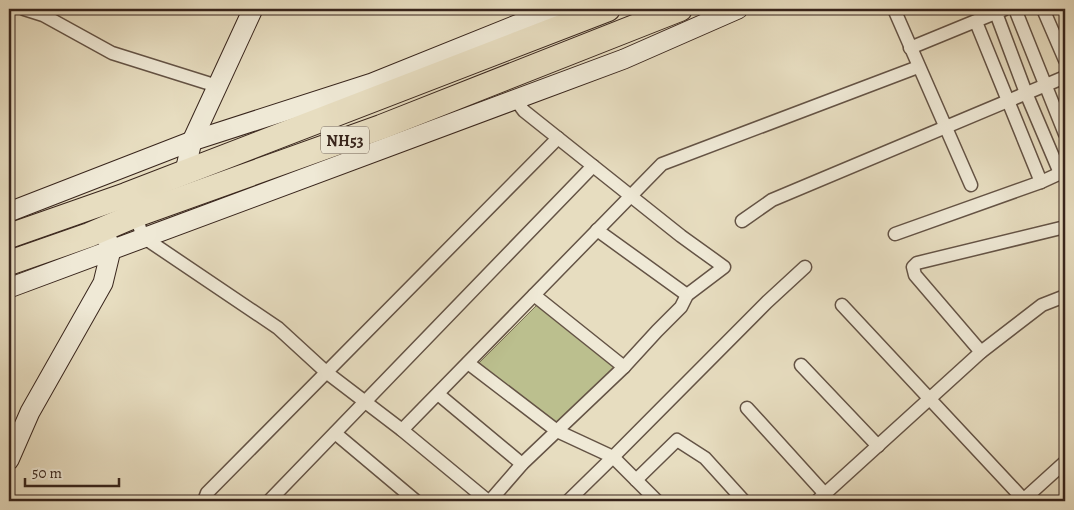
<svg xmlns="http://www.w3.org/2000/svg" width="1074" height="510" font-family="Alegreya,serif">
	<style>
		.green { fill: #bbbf8e; stroke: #7a7255 }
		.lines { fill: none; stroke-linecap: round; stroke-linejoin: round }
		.street-casing { stroke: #645345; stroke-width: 15 }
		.secondary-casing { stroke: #38251c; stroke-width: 21 }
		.highway-casing { stroke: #38251c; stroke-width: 26 }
		.street { stroke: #efe9d6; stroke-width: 12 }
		.secondary { stroke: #efe9d6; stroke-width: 19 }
		.highway { stroke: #e7ddc0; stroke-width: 24 }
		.labels { text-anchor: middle; stroke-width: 4; stroke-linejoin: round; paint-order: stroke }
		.shield { fill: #efe9d6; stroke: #6f6054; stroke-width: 1 }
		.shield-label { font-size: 16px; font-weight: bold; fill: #38251c }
	</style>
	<rect width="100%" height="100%" fill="#e7ddc0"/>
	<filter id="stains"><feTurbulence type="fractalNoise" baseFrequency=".004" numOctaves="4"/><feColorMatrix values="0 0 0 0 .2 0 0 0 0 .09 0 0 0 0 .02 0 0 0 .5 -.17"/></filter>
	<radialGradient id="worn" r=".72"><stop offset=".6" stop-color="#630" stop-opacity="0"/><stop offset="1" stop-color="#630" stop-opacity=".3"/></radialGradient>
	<polygon class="green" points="538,304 616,368 556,430 478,364"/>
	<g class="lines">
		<g class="street-casing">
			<g id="street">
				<polyline points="24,9 43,15 112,53 217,86"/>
				<polyline points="894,9 971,185"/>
				<polyline points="1015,9 1065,134"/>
				<polyline points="1043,9 1065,60"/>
				<polyline points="996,13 1026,93 1060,173"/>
				<polyline points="976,22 1041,182"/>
				<polyline points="910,48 1005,9"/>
				<polyline points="134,211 143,237 278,328 326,372 402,430 488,501"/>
				<polyline points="742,221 772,200 1065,77"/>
				<polyline points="597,230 687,295"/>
				<polyline points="895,234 1041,182 1065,171"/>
				<polyline points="534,295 624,367"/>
				<polyline points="842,305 1025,501"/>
				<polyline points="981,352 915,275 913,267 917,263 1065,227"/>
				<polyline points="468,363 557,431 613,457 767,302 805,267"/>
				<polyline points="801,365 878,446"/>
				<polyline points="438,394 522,464"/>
				<polyline points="747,408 825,494"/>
				<polyline points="402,430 662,164 918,67"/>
				<polyline points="335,433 416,501"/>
				<polyline points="636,480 677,440 705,458 744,501"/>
				<polyline points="204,501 207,493 558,138"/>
				<polyline points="269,501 593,166"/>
				<polyline points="490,501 522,464 624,367 657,331 681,307 687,295 724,267 681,236 524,111 515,99"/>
				<polyline points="568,501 613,457 657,501"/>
				<polyline points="817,501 981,352 1042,305 1065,296"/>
				<polyline points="1022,501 1065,462"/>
			</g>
		</g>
		<g class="secondary-casing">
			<g id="secondary">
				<polyline points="185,171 192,141 253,9"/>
				<polyline points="9,212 192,141 372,83 556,9"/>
				<polyline points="9,288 624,59 738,9"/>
				<polyline points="9,460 30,412 103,283 111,250 108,241"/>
			</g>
		</g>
		<g class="highway-casing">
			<g id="highway">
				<polyline points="9,236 126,195 608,9"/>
				<polyline points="9,263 89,235 136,215 381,127 680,9"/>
			</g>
		</g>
		<use href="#street" class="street"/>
		<use href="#secondary" class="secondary"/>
		<use href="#highway" class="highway"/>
	</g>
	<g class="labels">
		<rect class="shield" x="321" y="126.5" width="48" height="27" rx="4"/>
		<g class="shield-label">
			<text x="345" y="146">NH53</text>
		</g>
	</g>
	<rect width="1074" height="510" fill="none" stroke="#e7ddc0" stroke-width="30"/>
	<rect x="10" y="10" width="1054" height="490" fill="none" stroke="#38251c" stroke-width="2.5"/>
	<rect x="15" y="15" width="1044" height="480" fill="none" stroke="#38251c"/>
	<path d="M25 478v8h94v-8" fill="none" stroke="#38251c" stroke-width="2.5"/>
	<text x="32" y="478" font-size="15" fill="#38251c" stroke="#efe9d6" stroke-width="4" paint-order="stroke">50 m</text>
	<rect width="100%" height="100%" filter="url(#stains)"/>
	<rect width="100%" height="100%" fill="url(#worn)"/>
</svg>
